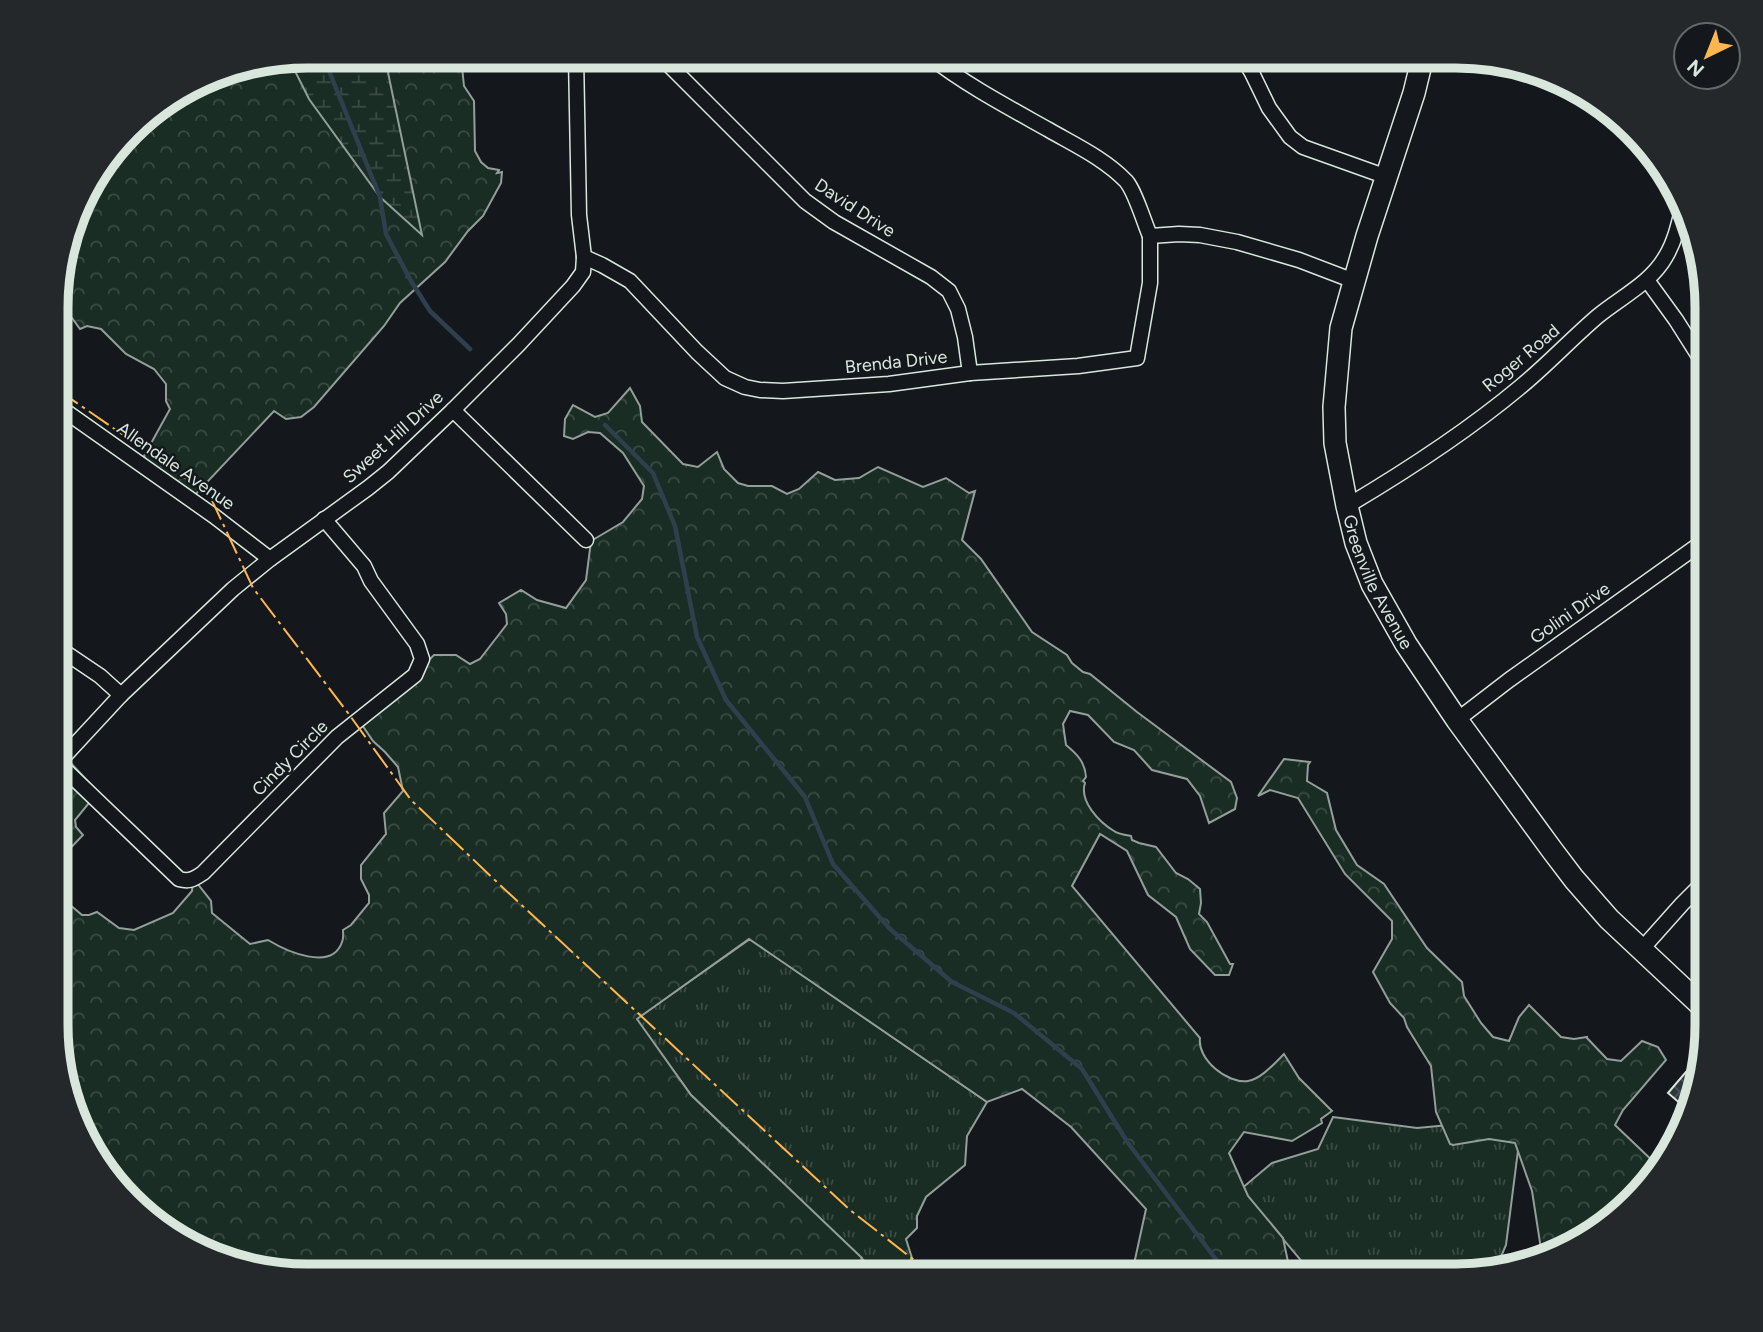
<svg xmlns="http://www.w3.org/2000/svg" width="1763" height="1332" font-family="Figtree,sans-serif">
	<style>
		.grass { fill: url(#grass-tufts); stroke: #939e99; stroke-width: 2 }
		.forest { fill: url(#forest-crowns); stroke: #939e99; stroke-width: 2 }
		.wetland { fill: url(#wetland-marsh); stroke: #939e99; stroke-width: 2 }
		.water { fill: url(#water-waves); stroke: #939e99; stroke-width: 2 }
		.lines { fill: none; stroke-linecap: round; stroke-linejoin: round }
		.stream { stroke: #2f3f4d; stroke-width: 4.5 }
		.building { fill: url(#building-cross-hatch); stroke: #d8e6dc; stroke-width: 2 }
		.lane-casing { stroke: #d8e6dc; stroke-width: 10 }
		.street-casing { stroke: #d8e6dc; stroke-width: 17 }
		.secondary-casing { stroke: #d8e6dc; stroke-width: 24 }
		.lane { stroke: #14181c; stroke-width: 7 }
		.street { stroke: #14181c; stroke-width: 14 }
		.secondary { stroke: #14181c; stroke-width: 21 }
		.power { stroke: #ffb74d; stroke-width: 2; stroke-dasharray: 24 5 3.5 5; stroke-linecap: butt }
		.labels { text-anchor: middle; stroke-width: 5; stroke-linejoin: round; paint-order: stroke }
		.street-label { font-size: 18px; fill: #d8e6dc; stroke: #14181c }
		.rim { fill: none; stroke: #d8e6dc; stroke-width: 9 }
	</style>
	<defs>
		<pattern id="grass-tufts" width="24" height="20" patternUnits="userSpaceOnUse" patternTransform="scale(1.75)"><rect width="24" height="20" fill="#1a2d24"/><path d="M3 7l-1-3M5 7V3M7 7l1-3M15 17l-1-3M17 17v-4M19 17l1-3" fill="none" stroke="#3b4b43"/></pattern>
		<pattern id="forest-crowns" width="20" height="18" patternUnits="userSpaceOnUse" patternTransform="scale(1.75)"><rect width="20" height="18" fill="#1a2d24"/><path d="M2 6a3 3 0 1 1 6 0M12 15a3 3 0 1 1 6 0" fill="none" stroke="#3b4b43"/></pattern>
		<pattern id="wetland-marsh" width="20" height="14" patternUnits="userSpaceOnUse" patternTransform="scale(1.75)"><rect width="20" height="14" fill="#1a2d24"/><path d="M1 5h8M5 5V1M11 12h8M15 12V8" fill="none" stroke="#3b4b43"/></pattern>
		<pattern id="water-waves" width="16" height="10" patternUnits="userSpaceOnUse" patternTransform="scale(1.75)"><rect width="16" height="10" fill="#2f3f4d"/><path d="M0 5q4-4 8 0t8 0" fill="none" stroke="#4c5b66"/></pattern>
		<pattern id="building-cross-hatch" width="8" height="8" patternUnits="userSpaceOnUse" patternTransform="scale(1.75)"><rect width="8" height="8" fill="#2c363c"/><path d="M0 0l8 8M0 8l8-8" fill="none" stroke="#4a5358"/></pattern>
	</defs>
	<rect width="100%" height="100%" fill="#14181c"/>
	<g class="grass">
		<polygon points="750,939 987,1102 967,1136 965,1165 926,1197 917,1216 917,1228 906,1239 912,1258 909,1262 895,1276 880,1276 691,1095 636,1019"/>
		<polygon points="1333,1117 1417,1128 1502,1120 1520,1135 1506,1245 1497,1266 1456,1276 1371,1276 1335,1265 1334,1276 1314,1276 1241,1189 1272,1163 1318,1149"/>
	</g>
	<g class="forest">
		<polygon points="307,56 467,56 462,67 464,86 474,101 475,151 481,162 488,168 499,170 497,173 502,172 501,183 483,216 468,231 445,262 400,303 384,326 314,407 301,417 286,419 274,411 195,495 146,460 144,456 170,409 166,401 166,384 154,369 126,354 101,329 87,326 80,329 72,318 58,310 58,274 89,182 142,118 226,69"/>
		<path d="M630 388 640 406 642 422 683 464 698 467 717 452 724 469 738 483 748 486H772L787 494 799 489 818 472 835 480 859 478 878 467 923 487 946 478 969 493 975 491 962 540 981 559 1032 632 1067 655 1072 663 1083 672 1090 674 1137 712 1231 782 1237 798 1235 809 1209 823 1200 796 1187 779 1152 770 1134 750 1114 742 1088 715 1070 711 1063 724 1066 745C1077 754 1085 762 1086 777L1083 781 1085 783C1079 801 1099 822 1114 831 1118 834 1125 835 1131 836L1132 840 1139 843 1156 847 1176 873 1188 879 1200 889 1201 903 1199 914 1207 922 1230 964H1233L1229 975H1215L1190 949 1176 917 1148 895 1127 851 1100 834 1072 886 1200 1038C1197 1059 1227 1084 1248 1081 1261 1079 1275 1063 1284 1054L1299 1078 1332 1111 1321 1119 1322 1123 1292 1141 1244 1132 1229 1153 1248 1196 1283 1238 1291 1276H1142L1134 1264 1146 1209 1071 1127 1022 1089 987 1102 749 939 637 1019 691 1095 862 1258 854 1276 291 1275 212 1257 142 1214 82 1136 57 1041V894L82 915H89L97 912 119 928 134 930 173 913 192 891 193 878 211 901 212 913 250 944 268 940C286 951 332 972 342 942 344 938 343 934 343 930L351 925 369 903V895L361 879V865L386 834 384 813 403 791 398 767 385 752 373 741 358 719 424 665 434 655H456L470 664 480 659 507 624 506 614 499 603 521 590 537 600 566 608 586 580 591 541 623 522 642 499 644 486 623 453 600 433 588 432 573 439 564 436 565 419 573 405 595 417 608 413Z"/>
		<polygon points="1284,759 1310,762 1308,765 1307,781 1327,793 1336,830 1357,865 1384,884 1427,948 1462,982 1464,996 1481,1023 1493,1037 1509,1041 1519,1017 1529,1005 1561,1037 1574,1039 1587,1037 1587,1038 1607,1059 1621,1061 1642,1041 1658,1047 1666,1060 1623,1110 1615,1125 1659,1167 1645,1190 1566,1250 1539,1257 1541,1249 1532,1191 1515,1143 1489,1139 1453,1145 1450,1144 1436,1112 1431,1066 1407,1027 1404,1018 1390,1003 1373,972 1392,939 1392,921 1345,874 1298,798 1270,790 1258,796"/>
		<polygon points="68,760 98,792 75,820 76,827 83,835 61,858 57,865 57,765"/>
	</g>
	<polygon class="wetland" points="307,56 382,56 386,63 422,235 380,197 309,99 289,59"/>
	<polygon class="water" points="1334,1265 1370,1275 1371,1276 1334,1276"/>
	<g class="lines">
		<g class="stream">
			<polyline points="323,56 380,197 386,234 411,281 430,311 470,349"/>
			<polyline points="605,425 653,473 675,526 697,637 726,700 805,797 833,864 890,929 952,982 1014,1013 1082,1069 1128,1143 1224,1270 1231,1276"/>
		</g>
	</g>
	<g class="building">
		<polygon points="1691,1066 1699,1072 1690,1112 1668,1093"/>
		<polygon points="953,1269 961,1276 947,1276"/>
	</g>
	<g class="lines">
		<g class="lane-casing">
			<polyline id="lane" points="1694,994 1706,983"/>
		</g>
		<g class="street-casing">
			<g id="street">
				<polyline points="660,56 805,201 834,222 931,277 949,291 958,309 965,337 970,373"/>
				<path d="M929 56C966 85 1008 107 1049 130 1075 145 1105 159 1126 181 1135 191 1144 222 1150 236L1179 234 1200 235 1237 242 1299 260 1354 281"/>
				<polyline points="1242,56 1252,73 1269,108 1290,137 1303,147 1387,177"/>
				<polyline points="584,257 602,265 630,281 697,352 725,378 745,387 760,390 783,391 889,384 970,373 1078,366 1137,358 1150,283 1150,236"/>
				<polyline points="1647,280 1676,320 1707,369"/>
				<polyline points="58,406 214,516 270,559"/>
				<polyline points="453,410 586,540"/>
				<path d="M1347 506C1406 471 1465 433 1519 388 1546 366 1571 339 1598 316 1621 297 1651 283 1666 256 1675 241 1679 223 1683 206"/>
				<polyline points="57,647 100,676 121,695"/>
				<polyline points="1457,720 1509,680 1707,539"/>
				<path d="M58 763 179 879C190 882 194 879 203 873L337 737 415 675 422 659 417 644 371 581 364 566 324 519"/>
				<polyline points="57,764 121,695 233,589 270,559 368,488 388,472 453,410 519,344 573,286 583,272 584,257 579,215 576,56"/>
				<polyline points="1641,950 1682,904 1707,879"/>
			</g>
		</g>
		<g class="secondary-casing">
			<g id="secondary">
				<path id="s1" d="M1423 56 1414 93 1367 236 1341 328 1334 407 1335 443 1347 506 1356 543 1372 584 1406 644 1457 720 1552 850 1574 879 1609 919 1706 1010"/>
			</g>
		</g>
		<use href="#lane" class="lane"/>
		<use href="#street" class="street"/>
		<use href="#secondary" class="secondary"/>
		<polyline class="power" points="58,390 209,494 253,588 348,713 411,800 500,885 850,1210 914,1260 907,1276"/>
	</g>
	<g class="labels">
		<g class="street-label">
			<text transform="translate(855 208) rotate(33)" y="6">David Drive</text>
			<text transform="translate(1521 358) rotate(-40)" y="6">Roger Road</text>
			<text transform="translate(896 362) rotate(-6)" y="6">Brenda Drive</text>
			<text transform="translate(393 437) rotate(-42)" y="6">Sweet Hill Drive</text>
			<text transform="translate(176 466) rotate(35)" y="6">Allendale Avenue</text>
			<text dy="6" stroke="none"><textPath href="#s1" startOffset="546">Greenville Avenue</textPath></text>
			<text transform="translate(1570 613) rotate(-35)" y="6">Golini Drive</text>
			<text transform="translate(290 758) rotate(-45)" y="6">Cindy Circle</text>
		</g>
	</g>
	<path d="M0 0H1763V1332H0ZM307 68H1456A239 239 0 0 1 1695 307V1025A239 239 0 0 1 1456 1264H307A239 239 0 0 1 68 1025V307A239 239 0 0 1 307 68Z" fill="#24282b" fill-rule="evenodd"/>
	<path class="rim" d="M307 68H1456A239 239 0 0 1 1695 307V1025A239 239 0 0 1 1456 1264H307A239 239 0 0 1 68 1025V307A239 239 0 0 1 307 68Z"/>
	<g transform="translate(1707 56) rotate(223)"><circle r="33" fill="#14181c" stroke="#626a69" stroke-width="2"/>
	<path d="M0-5L12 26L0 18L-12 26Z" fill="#ffb74d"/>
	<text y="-10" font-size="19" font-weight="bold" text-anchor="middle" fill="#d8e6dc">N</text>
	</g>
</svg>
